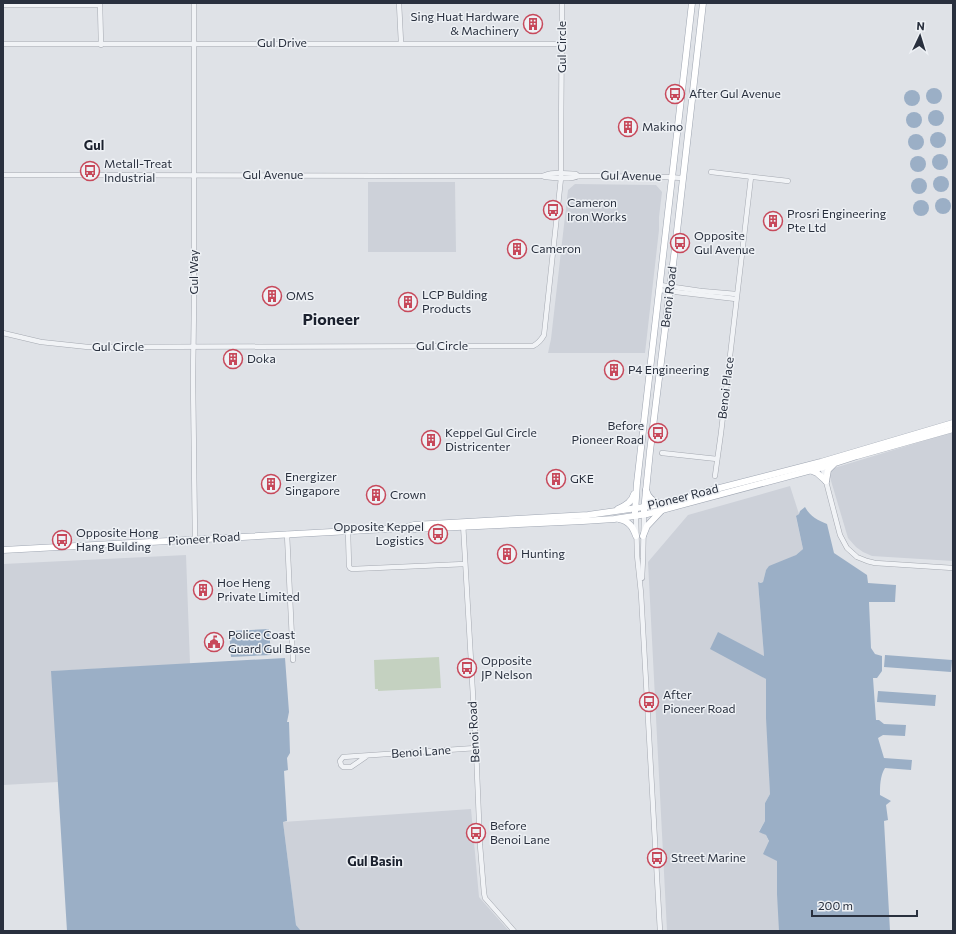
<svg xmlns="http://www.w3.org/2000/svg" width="956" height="934" font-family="Commissioner,sans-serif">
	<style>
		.built { fill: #cdd1d9 }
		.green { fill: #c4d1c0 }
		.water { fill: #9bafc6 }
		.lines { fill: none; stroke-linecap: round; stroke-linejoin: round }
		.minor-casing { stroke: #a5a9b1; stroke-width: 5.5 }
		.major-casing { stroke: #9fa6b2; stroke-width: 7 }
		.minor { stroke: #f1f3f6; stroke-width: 4.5 }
		.major { stroke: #fff; stroke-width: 6 }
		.labels { text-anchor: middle; stroke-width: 3; stroke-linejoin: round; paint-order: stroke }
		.poi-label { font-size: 12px; fill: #29303e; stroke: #eef1f5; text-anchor: start }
		.street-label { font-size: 12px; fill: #29303e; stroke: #eef1f5 }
		.neighbourhood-label { font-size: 13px; font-weight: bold; fill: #1b212e; stroke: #eef1f5 }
		.district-label { font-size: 16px; font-weight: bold; fill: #1b212e; stroke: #eef1f5 }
	</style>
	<rect width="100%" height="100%" fill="#dfe2e7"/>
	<g class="built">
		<polygon points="368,182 455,182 456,252 368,252"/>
		<polygon points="575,184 656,185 662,192 659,217 659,230 645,353 548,353 551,339 568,190"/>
		<polygon points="953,432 953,561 872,556 863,552 856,547 848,538 829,474 834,468"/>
		<polygon points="790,486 799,514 796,517 803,549 796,555 766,570 763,582 762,583 758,582 764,656 718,633 766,679 770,794 765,803 765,821 759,831 766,835 777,861 780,931 667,931 648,562 688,515"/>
		<polygon points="186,555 190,664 52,671 58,782 3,785 3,564"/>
		<polygon points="471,809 479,897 509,931 301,931 296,925 283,822"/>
	</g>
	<polygon class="green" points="439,657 441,688 378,691 378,689 375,689 374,660"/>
	<g class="water">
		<circle cx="934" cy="96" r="8"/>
		<circle cx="912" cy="98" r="8"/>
		<circle cx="936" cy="118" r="8"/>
		<circle cx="914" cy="120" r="8"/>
		<circle cx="938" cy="140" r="8"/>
		<circle cx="916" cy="142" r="8"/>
		<circle cx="940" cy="162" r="8"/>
		<circle cx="918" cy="164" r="8"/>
		<circle cx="941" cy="184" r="8"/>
		<circle cx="919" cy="186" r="8"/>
		<circle cx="943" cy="206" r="8"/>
		<circle cx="921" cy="208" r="8"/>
		<path d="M805 507C810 516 817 520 827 524L834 553 867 575 868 583 896 585 895 602H869L871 648 875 654 882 656V671L877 678H873L876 720H879L884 724 906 725 905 736 883 735 878 738 884 758 912 760 911 770 885 768C880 776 880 786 880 795L891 801 886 805 888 820 884 821 890 931H779L777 894V861L763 854 769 841 766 835 759 832 765 821V803L770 794 766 718V679L710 649 718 632 764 656 758 582 761 583 763 582 766 570 769 566 796 555 803 549 796 516 799 514 800 511Z"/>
		<polygon points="269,629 271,655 231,657 229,631"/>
		<polygon points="885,655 952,660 951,672 884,667"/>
		<polygon points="285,658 289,712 287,722 289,722 290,753 287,758 288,770 284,771 287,821 283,822 296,925 301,931 67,931 51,671"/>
		<polygon points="878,691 936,695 935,706 877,702"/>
	</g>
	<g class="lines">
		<g class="minor-casing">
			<g id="minor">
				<polyline points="100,3 101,45"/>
				<polyline points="194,3 194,301 193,379 195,540"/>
				<polyline points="399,3 401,43"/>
				<polyline points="3,5 100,5"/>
				<polyline points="3,44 561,44"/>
				<polyline points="711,172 788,181"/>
				<path d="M3 175 512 176H543C551 171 567 174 576 174L578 176"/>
				<path d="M543 176 545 177C554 178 571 180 578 176L665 177 683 178"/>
				<polyline points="660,285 701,291 736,294"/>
				<polyline points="659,290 736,299"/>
				<path d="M3 333 41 342 88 347 533 346C539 343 541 340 544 335L561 178V143L562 3"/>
				<polyline points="662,453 717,459"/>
				<polyline points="822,466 840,535 847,548 857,557 867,561 875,563 953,568"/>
				<polyline points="715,476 721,433 751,177"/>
				<polyline points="636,516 637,555 641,593 660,931"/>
				<polyline points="463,523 476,748 480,845 484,893 485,898 514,931"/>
				<polyline points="348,531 349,566 350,568 352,569 465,564"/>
				<polyline points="287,534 293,660"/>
				<polyline points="642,578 643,559 644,515"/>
				<path d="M367 756 351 767H343L341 765 340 761 343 757C387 754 431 751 476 748"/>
			</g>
		</g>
		<g class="major-casing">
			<g id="major">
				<polyline points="810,470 817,473 826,481"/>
				<polyline points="826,481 828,470 833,465"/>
				<path d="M646 490C648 497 652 502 660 503"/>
				<path d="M618 509C626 505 632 502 634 494"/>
				<polyline points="644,511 650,451 676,240 703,3"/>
				<polyline points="635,512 637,483 692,3"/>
				<path d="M619 519C629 521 633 527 636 536"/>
				<polyline points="407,527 414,525 588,515 665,504 712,490 821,462 953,423"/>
				<polyline points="643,536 647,526 662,510"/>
				<polyline points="3,550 405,528 415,529 583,521 614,519 647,514 823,467 857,456 953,429"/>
			</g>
		</g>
		<use href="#minor" class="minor"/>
		<use href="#major" class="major"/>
	</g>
	<defs>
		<g id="building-ring" transform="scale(1)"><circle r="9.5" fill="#eef1f5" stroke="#c7495b" stroke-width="1.5"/><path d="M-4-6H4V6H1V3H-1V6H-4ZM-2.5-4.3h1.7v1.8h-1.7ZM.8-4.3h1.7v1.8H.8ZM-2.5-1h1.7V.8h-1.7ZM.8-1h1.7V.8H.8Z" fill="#c7495b"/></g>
		<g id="bus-ring" transform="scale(1)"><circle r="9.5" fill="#eef1f5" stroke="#c7495b" stroke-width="1.5"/><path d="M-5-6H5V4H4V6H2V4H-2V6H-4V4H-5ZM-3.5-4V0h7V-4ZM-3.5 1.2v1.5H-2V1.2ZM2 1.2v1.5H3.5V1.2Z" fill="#c7495b"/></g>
		<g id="civic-ring" transform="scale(1)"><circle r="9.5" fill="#eef1f5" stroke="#c7495b" stroke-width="1.5"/><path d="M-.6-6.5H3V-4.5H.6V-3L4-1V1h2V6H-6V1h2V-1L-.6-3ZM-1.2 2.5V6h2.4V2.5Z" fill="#c7495b"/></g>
	</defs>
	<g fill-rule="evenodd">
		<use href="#building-ring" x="533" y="24"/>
		<use href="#bus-ring" x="675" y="94"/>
		<use href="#building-ring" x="628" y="127"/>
		<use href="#bus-ring" x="90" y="171"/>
		<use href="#bus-ring" x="553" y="210"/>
		<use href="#building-ring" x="773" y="221"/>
		<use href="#bus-ring" x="680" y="243"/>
		<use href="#building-ring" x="517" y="249"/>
		<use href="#building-ring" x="272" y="296"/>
		<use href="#building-ring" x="408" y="302"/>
		<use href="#building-ring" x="233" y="359"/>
		<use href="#building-ring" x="614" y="370"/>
		<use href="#bus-ring" x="658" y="433"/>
		<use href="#building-ring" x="431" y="440"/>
		<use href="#building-ring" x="556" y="479"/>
		<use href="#building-ring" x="271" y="484"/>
		<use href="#building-ring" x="376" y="495"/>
		<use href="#bus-ring" x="438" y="534"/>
		<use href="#bus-ring" x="62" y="540"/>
		<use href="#building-ring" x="507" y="554"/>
		<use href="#building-ring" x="203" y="590"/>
		<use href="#civic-ring" x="214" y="642"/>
		<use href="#bus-ring" x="467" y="668"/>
		<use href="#bus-ring" x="649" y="702"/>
		<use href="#bus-ring" x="476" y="833"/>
		<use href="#bus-ring" x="657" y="858"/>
	</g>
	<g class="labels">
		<g class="poi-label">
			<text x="519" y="21" text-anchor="end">Sing Huat Hardware<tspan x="519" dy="14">&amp; Machinery</tspan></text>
			<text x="689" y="98">After Gul Avenue</text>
			<text x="642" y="131">Makino</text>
			<text x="104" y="168">Metall-Treat<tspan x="104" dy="14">Industrial</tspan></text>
			<text x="567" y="207">Cameron<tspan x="567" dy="14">Iron Works</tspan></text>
			<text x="787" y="218">Prosri Engineering<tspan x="787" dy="14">Pte Ltd</tspan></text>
			<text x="694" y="240">Opposite<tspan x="694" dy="14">Gul Avenue</tspan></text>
			<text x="531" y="253">Cameron</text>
			<text x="422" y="299">LCP Bulding<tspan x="422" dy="14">Products</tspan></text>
			<text x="286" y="300">OMS</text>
			<text x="247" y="363">Doka</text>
			<text x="628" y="374">P4 Engineering</text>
			<text x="644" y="430" text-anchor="end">Before<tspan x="644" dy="14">Pioneer Road</tspan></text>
			<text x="445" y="437">Keppel Gul Circle<tspan x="445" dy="14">Districenter</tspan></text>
			<text x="285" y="481">Energizer<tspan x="285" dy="14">Singapore</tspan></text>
			<text x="570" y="483">GKE</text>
			<text x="390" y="499">Crown</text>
			<text x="424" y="531" text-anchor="end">Opposite Keppel<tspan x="424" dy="14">Logistics</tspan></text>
			<text x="76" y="537">Opposite Hong<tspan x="76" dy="14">Hang Building</tspan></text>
			<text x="521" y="558">Hunting</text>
			<text x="217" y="587">Hoe Heng<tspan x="217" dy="14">Private Limited</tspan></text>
			<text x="228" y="639">Police Coast<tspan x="228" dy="14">Guard Gul Base</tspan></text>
			<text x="481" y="665">Opposite<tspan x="481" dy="14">JP Nelson</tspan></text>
			<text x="663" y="699">After<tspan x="663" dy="14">Pioneer Road</tspan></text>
			<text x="490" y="830">Before<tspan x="490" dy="14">Benoi Lane</tspan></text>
			<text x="671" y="862">Street Marine</text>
		</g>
		<g class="street-label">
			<text x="282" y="47">Gul Drive</text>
			<text transform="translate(562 47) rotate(-90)" y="4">Gul Circle</text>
			<text x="273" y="179">Gul Avenue</text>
			<text transform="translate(631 176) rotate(1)" y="4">Gul Avenue</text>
			<text transform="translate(194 272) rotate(-90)" y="4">Gul Way</text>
			<text transform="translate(669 297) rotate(-83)" y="4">Benoi Road</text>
			<text x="442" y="350">Gul Circle</text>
			<text x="118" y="351">Gul Circle</text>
			<text transform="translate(726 388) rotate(-83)" y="4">Benoi Place</text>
			<text transform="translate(683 497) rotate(-14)" y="4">Pioneer Road</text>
			<text transform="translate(204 539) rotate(-4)" y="4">Pioneer Road</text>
			<text transform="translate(474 732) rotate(-93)" y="4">Benoi Road</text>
			<text transform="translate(421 752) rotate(-4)" y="4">Benoi Lane</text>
		</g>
		<g class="neighbourhood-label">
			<text x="94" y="150">Gul</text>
			<text x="375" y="866">Gul Basin</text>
		</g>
		<g class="district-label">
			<text x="331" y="325">Pioneer</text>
		</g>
	</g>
	<rect width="956" height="934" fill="none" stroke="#29303e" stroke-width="8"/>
	<g transform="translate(920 36) rotate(4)" stroke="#eef1f5" stroke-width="3" paint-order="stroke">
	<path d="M0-3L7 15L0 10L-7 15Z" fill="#29303e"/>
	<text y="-6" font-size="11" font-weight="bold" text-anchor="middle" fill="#29303e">N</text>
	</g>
	<path d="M812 910v6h105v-6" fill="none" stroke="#29303e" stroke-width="2"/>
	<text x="818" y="910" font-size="12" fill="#29303e" stroke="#eef1f5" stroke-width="3" paint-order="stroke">200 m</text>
</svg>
